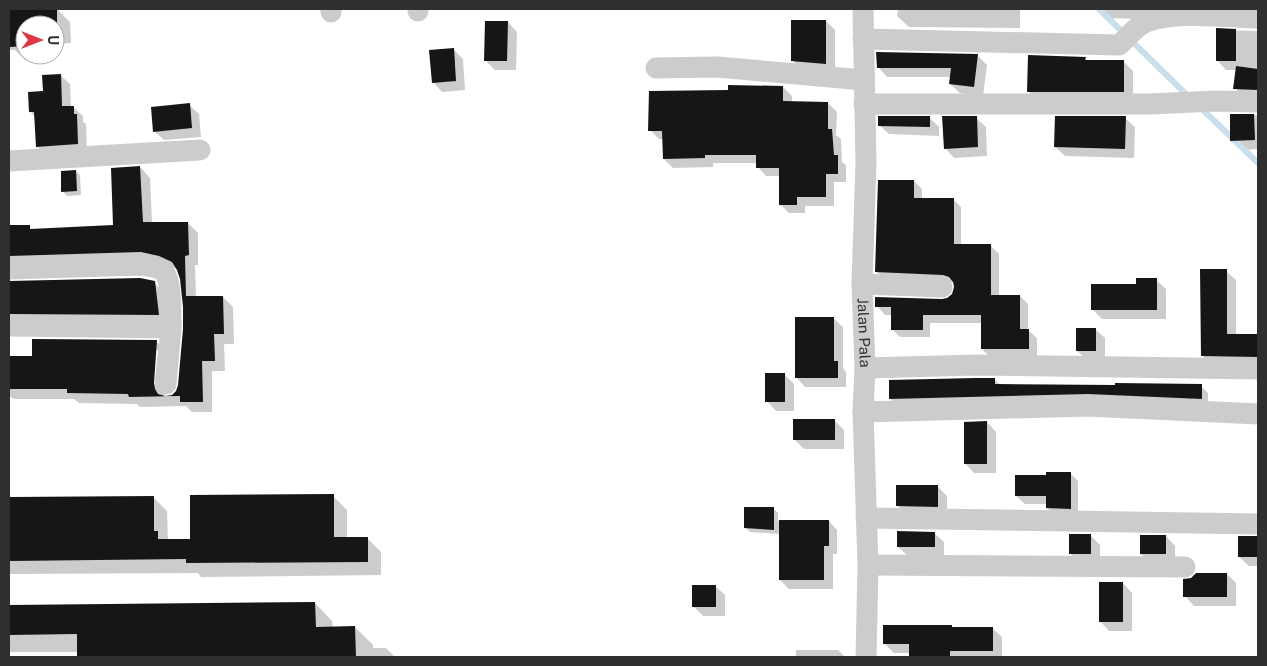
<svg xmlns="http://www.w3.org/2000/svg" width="1267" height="666" font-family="'Public Sans',sans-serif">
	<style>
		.shadow { fill: #0003; fill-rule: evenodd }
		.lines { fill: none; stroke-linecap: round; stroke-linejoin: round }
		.stream { stroke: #cadeeb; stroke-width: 6 }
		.building { fill: #161616 }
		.minor { stroke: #ccc; stroke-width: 21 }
		.labels { text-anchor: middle; stroke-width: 5; stroke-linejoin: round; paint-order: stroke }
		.street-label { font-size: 15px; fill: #2f2f2f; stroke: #fff }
	</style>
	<rect width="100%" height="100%" fill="#fff"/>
	<g class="shadow">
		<polygon points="57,9 70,22 71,43 55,44 55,25 25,25 25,55 44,55 44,60 25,60 15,50 9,50 9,10"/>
		<polygon points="898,9 1020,9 1020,28 909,27 897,16"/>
		<polygon points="1096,9 1169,9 1169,20 1106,18"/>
		<polygon points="826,21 835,30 835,73 802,70 792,60"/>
		<polygon points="508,22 517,32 516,70 495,70 485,60"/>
		<polygon points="1217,30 1258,31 1258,99 1244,98 1235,88 1237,70 1226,70 1217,60"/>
		<polygon points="454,50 463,59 465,90 442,92 433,82"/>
		<polygon points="977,55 987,65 983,96 960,93 950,84 951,77 887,77 878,67"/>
		<polygon points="1085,58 1088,61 1123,61 1133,71 1133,100 1037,100 1028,91"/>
		<polygon points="60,75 70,84 71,107 73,107 83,116 83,122 86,124 87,154 46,156 37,146 35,117 30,111"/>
		<polygon points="783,87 792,96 792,102 828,103 837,112 836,135 841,139 842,162 846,165 846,182 834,182 834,206 805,206 805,213 789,213 780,204 780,176 766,176 758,167 758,163 713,163 713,167 673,168 664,159 664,139 659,139 650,130 729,91"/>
		<polygon points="189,105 199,114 201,137 164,140 154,131"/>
		<polygon points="1231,115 1258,115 1258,149 1241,150 1232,140"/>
		<polygon points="930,118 939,127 939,136 889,134 879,125"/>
		<polygon points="976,118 986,127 987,156 954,158 945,148"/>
		<polygon points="1125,118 1135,127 1134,158 1065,156 1055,147"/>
		<path d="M140 167 150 178 152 223H188L198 233V265H195L196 297H223L233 307 234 344H224L225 371H212V412H192L186 406 140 407 137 404 79 403 74 399H14L9 396V358L33 357 157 342 167 352 164 397H171L177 392 180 385 185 329 182 281 177 269 163 264H9V227H29L32 230 114 227ZM155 350H158L154 389H152Z"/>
		<polygon points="76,171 80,175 81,195 67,196 62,191"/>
		<polygon points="914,181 922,189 922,199 953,199 961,207 961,245 991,246 999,254 999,296 1020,296 1028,304 1028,330 1037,338 1037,357 990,357 982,349 982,323 930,323 930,337 900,337 892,329 892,315 885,315 877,306 942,301 949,299 954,294 955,283 952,282 884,280 876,271"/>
		<polygon points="1226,271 1236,280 1236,335 1258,335 1258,365 1212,365 1202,355"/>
		<polygon points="1156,280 1166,289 1166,319 1102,319 1093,310"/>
		<polygon points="154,283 164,292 167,324 9,326 9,291"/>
		<polygon points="833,318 843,327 843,368 846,372 846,387 805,387 796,377"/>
		<polygon points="1095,329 1105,338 1105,360 1087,360 1077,351"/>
		<polygon points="785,375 794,384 794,411 776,411 767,401"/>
		<polygon points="994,379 1001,386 1201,386 1208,393 1208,405 897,406 890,398"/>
		<polygon points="835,421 844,430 844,449 804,449 795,440"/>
		<polygon points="987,422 996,432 996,473 974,473 965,463"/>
		<polygon points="1070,473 1078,481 1078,516 1055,516 1047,508 1047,504 1025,504 1016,496 1047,476"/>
		<polygon points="937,486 947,496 947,516 907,515 897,505"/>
		<polygon points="333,496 347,510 347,538 367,538 381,552 381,575 201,577 198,573 9,574 9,497 153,497 167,511 168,540 191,540"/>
		<polygon points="774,509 778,513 778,521 829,521 837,530 837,554 833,554 833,589 789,589 780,580 780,534 750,532 746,528"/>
		<polygon points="934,533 944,542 944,556 908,556 898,547"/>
		<polygon points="1090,535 1100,545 1100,563 1080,563 1070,553"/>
		<polygon points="1166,536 1175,546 1175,563 1151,563 1141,554"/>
		<polygon points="1239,537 1258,538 1258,566 1249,566 1239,557"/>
		<polygon points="1227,574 1236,583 1236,606 1194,606 1185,596"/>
		<polygon points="1123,583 1132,593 1132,631 1109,631 1100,621"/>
		<polygon points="715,586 725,595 725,616 703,616 693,606"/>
		<polygon points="315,603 332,621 333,628 355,627 373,645 373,648 386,648 395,657 79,657 79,652 9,652 9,606"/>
		<polygon points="951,626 953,628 992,628 1002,637 1002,657 911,657 911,653 894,653 884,643"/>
		<polygon points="796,650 838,650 845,657 796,657"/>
	</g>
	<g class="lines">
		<g class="stream">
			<polyline points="1099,9 1189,97"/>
			<polyline points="1200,107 1258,163"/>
		</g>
	</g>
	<g class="building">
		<polygon points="9,9 57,9 57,29 55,30 55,25 25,25 25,46 10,47"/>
		<polygon points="791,20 826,20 826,64 791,61"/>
		<polygon points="485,21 508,21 507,61 484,61"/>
		<polygon points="1216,28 1236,29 1236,61 1216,61"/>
		<polygon points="454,48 456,81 432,83 429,50"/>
		<polygon points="876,52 978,54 974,87 949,84 951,68 877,68"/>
		<polygon points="1028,55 1086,57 1085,60 1124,60 1124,92 1027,92"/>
		<polygon points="1236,66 1258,69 1258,90 1233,89"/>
		<polygon points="61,74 62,106 74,106 74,114 77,114 78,144 36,147 34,112 29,112 28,92 43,91 42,75"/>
		<polygon points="728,85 783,86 783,101 828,102 828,129 832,129 834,155 838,155 838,174 826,174 826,197 797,197 797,205 779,205 779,168 756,168 756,155 705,155 705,158 663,159 662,131 648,131 649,91 728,90"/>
		<polygon points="190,103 192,128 153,132 151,107"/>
		<polygon points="1230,114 1254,114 1255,140 1230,141"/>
		<polygon points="878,116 930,116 930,127 878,126"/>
		<polygon points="942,116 977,116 978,147 944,149"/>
		<polygon points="1055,116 1126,116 1125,149 1054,147"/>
		<polygon points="140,166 143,222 188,222 189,255 185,256 186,296 223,296 224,334 214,334 215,361 202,361 203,402 180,402 180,396 129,397 128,394 67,393 67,389 9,389 9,356 32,356 32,339 157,340 154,383 155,389 158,394 165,396 172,395 176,391 178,385 183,329 183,307 180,279 177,270 172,262 159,256 141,252 9,256 9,225 30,225 30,229 113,225 111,168"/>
		<polygon points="76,170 77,191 61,192 61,171"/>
		<polygon points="878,180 914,180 914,198 954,198 954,244 991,244 991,295 1020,295 1020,329 1029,329 1029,349 981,349 981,315 923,315 923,330 891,330 891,307 875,307 875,297 942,299 947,298 952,294 954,287 953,282 949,277 943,275 875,272"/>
		<polygon points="1200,269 1227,269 1227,334 1258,334 1258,357 1201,356"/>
		<polygon points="140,278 155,281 159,315 9,314 9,281"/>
		<polygon points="1136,278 1157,278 1157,310 1091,310 1091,284 1136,284"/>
		<polygon points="795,317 834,317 834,361 838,361 838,378 795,378"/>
		<rect x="1076" y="328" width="20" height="23"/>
		<rect x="765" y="373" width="20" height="29"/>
		<polygon points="976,378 995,378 995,384 1115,385 1115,383 1202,384 1202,399 1088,394 889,399 889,380"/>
		<rect x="793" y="419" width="42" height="21"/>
		<polygon points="987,421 987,464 964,464 964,422"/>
		<polygon points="1046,472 1071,472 1071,509 1046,508 1046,496 1015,496 1015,475 1046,475"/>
		<polygon points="896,485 938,485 938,507 896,506"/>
		<polygon points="334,494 334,537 368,537 368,562 186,563 186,559 9,561 9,497 154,496 154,531 158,531 158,539 190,539 190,495"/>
		<polygon points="744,507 774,507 774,530 744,528"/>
		<polygon points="779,520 829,520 829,546 824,546 824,580 779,580"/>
		<polygon points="897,531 935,532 935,547 897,547"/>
		<rect x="1069" y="534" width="22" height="20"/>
		<rect x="1140" y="535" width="26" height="19"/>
		<rect x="1238" y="536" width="20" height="21"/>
		<polygon points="1196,573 1227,573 1227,597 1183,597 1183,579 1191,578"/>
		<rect x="1099" y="582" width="24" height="40"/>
		<rect x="692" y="585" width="24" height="22"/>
		<polygon points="315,602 316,627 355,626 356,657 77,657 77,634 9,635 9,605"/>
		<polygon points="883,625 952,625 952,627 993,627 993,651 950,651 950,657 909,657 909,644 883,644"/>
	</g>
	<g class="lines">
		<g class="minor">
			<path id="s1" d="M863 9 866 162 862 284 865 368 863 412 868 565 866 657"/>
			<polyline points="418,11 418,9"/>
			<polyline points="331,12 331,9"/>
			<path d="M863 39 1119 45C1126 39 1134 29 1142 24 1170 10 1227 17 1258 18"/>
			<polyline points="656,68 717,67 864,80"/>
			<polyline points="864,104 1149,104 1216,101 1258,102"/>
			<polyline points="9,161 200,150"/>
			<path d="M9 269 141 265C147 266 159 267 164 272 172 281 171 316 171 328L9 326"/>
			<polyline points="862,284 942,287"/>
			<polyline points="865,368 976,365 1258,369"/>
			<polyline points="166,384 171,328"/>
			<polyline points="863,412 1088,406 1258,414"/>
			<polyline points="866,518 1258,524"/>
			<polyline points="868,565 1185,567"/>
		</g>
	</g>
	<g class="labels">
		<g class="street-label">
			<text dy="5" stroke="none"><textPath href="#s1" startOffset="324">Jalan Pala</textPath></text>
		</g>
	</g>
	<rect width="1267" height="666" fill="none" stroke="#2f2f2f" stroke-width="20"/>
	<g transform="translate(40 40) rotate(90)"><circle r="24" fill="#ffffff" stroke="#acacac"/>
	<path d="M0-4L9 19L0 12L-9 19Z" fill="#df3743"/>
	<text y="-8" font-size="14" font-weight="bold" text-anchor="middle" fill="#2f2f2f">U</text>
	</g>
</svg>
